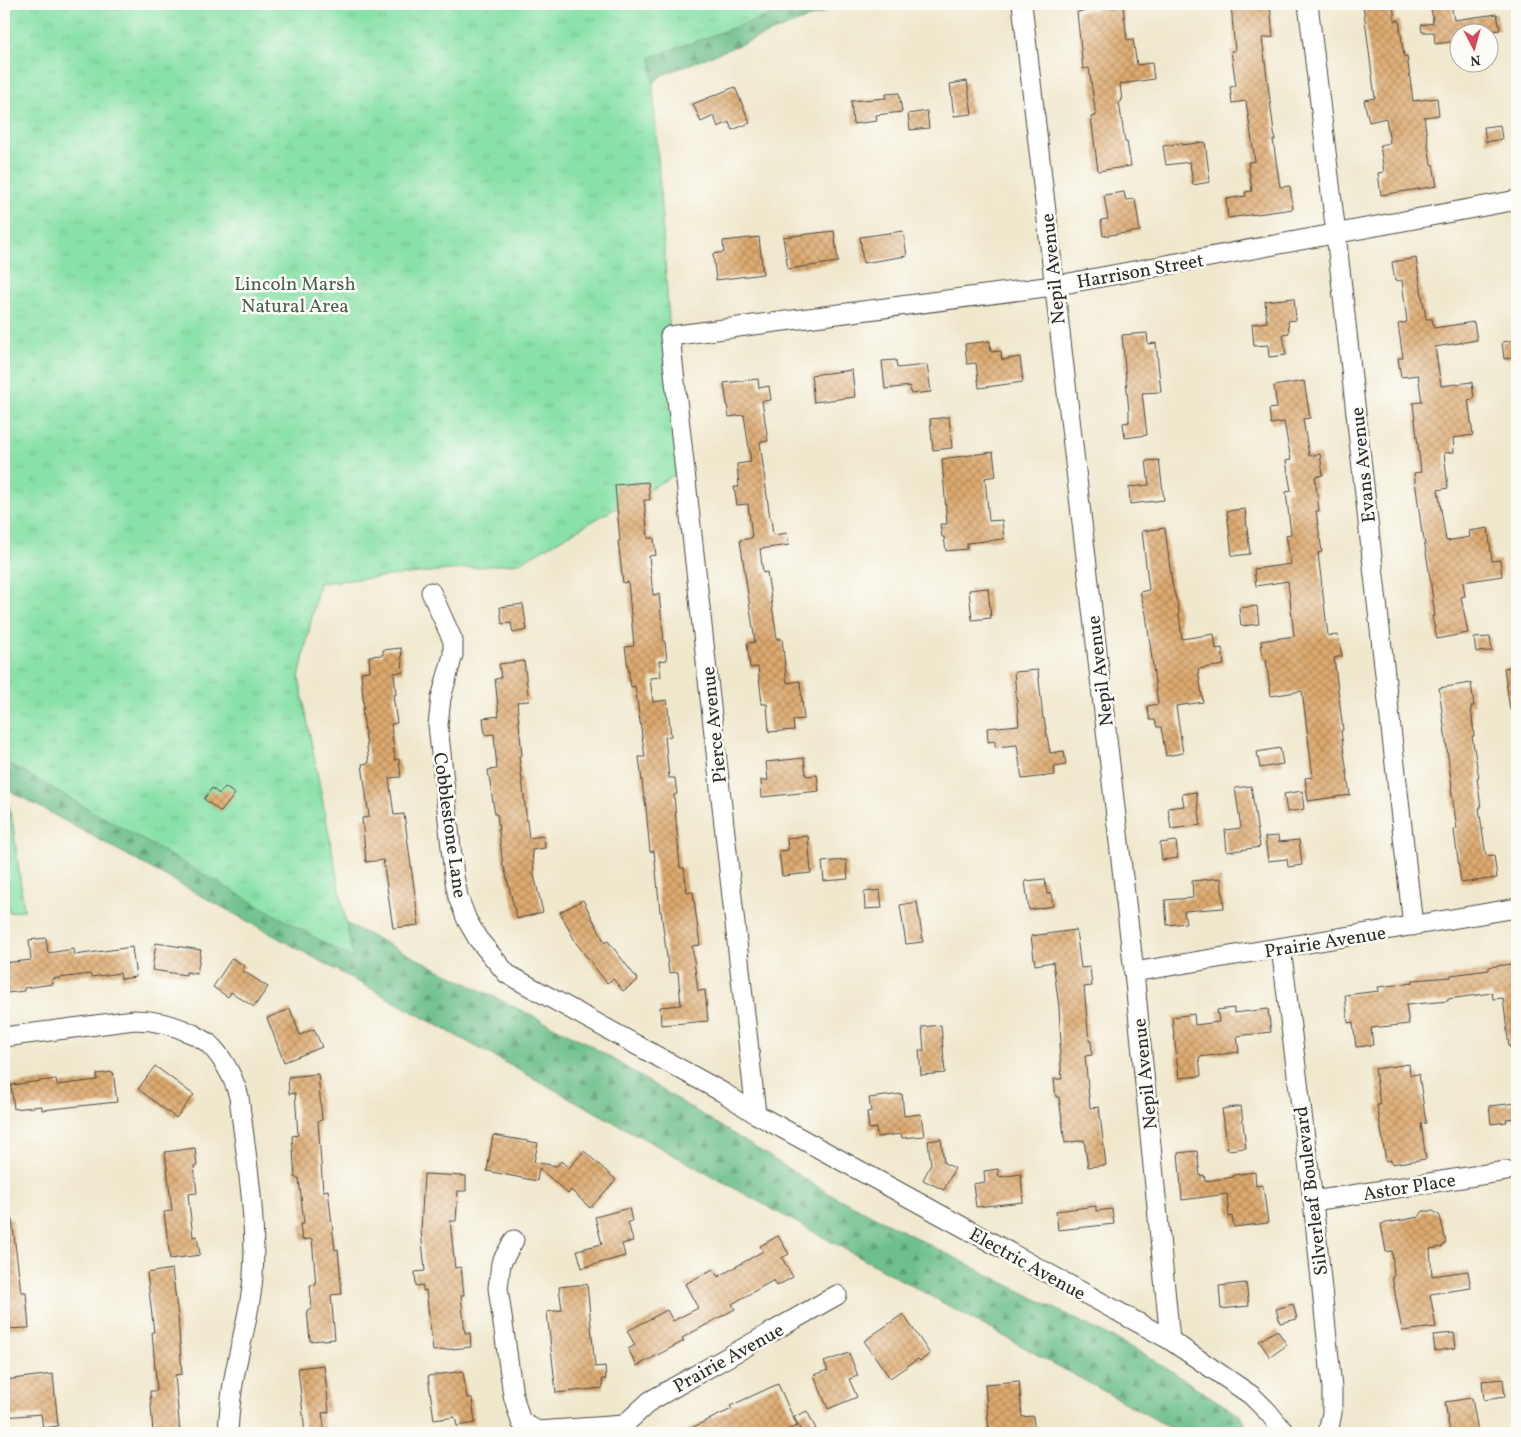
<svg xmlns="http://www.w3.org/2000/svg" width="1521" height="1437" font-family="Vollkorn,serif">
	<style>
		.forest { fill: url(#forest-firs); stroke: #4c755c }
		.park { fill: url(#park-tufts); stroke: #5a8669 }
		.building { fill: url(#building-cross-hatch) }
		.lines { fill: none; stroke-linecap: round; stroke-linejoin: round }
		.street-casing { stroke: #494743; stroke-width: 21 }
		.street { stroke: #fff; stroke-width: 19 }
		.labels { text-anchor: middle; stroke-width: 5; stroke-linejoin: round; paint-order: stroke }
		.street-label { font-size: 19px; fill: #2b2b2b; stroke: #fdfcf7 }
		.park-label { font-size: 19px; fill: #476250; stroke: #fdfcf7 }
	</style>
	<defs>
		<pattern id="forest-firs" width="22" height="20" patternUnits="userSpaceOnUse" patternTransform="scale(1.25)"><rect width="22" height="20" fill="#6ebf8c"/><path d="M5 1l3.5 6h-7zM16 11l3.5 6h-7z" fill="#5b9b73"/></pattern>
		<pattern id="park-tufts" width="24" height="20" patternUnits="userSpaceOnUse" patternTransform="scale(1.25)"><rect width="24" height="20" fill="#88e1a7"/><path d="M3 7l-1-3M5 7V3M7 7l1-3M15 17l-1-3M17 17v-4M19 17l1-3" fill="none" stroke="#76c190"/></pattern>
		<pattern id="building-cross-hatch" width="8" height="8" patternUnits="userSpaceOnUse" patternTransform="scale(1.25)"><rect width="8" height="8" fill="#deaa6f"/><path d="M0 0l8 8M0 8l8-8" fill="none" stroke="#b48b5b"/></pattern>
	</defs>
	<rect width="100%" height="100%" fill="#fdfcf7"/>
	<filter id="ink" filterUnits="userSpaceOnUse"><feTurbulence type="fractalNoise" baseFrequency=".02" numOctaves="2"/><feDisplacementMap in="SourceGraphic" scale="10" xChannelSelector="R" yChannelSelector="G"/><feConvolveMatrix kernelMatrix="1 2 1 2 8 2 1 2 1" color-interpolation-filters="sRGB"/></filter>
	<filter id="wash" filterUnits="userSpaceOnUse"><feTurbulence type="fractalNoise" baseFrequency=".0096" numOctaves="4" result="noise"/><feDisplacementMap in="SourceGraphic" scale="20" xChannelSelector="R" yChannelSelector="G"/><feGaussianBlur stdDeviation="1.12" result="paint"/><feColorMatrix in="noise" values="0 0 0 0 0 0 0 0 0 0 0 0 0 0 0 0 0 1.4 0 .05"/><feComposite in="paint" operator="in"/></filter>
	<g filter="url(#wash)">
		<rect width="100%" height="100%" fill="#f0e8cd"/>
		<polygon class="forest" points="303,4 844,4 662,75 642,95 319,583 299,678 345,923 585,1042 828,1193 1144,1354 1242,1417 1249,1433 1180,1433 5,788 12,819 24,910 4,913 4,733"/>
		<g class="park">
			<polygon points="4,4 801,4 651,57 670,336 685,469 519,563 319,583 299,678 353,959 4,761"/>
			<polygon points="4,814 12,819 24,910 4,913"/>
		</g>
		<g id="blocks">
			<g class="building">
				<polygon points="1231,4 1270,4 1273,37 1262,38 1275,140 1273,140 1280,187 1290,186 1293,209 1228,218 1226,199 1246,196 1245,192 1252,191 1248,162 1255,161 1246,101 1232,103 1230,87 1236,86 1231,51 1235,51"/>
				<polygon points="1363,4 1393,4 1395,21 1399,20 1404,57 1407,56 1413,101 1437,98 1439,115 1424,117 1431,165 1433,164 1437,186 1381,195 1378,173 1384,172 1380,145 1390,143 1386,118 1369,122 1364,100 1375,98"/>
				<polygon points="1431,4 1451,4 1454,20 1497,14 1500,30 1483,32 1455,32 1456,41 1435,44 1434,32 1422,32 1421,25 1433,23"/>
				<polygon points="1123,6 1127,40 1133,39 1137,65 1152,63 1154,79 1120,84 1122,101 1119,102 1125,142 1127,142 1131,166 1098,171 1091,117 1096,116 1089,68 1083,69 1077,12"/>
				<polygon points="967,81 972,114 954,116 950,84"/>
				<polygon points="735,87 750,123 732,130 729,122 718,127 714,116 701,122 693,104"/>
				<polygon points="899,93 902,112 876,115 877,121 853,124 851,101 886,98 886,94"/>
				<polygon points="927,111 929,128 910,130 908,114"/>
				<polygon points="1500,125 1502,139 1486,142 1484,127"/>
				<polygon points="1205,142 1210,182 1193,185 1190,162 1166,165 1163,146 1182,143 1182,145"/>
				<polygon points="1124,192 1126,200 1135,199 1140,231 1103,236 1101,220 1108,219 1104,195"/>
				<polygon points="834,231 838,262 788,269 783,237"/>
				<polygon points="903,231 907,256 863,263 860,237"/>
				<polygon points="759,237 763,274 716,280 713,254 724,252 723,241"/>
				<polygon points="1416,258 1426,319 1432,319 1434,328 1474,322 1477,340 1435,347 1441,386 1472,382 1474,399 1468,400 1473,435 1453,438 1454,452 1444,453 1448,488 1438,490 1446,541 1470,537 1469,531 1488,528 1492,561 1500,560 1502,576 1463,582 1465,596 1461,597 1468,633 1437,639 1432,616 1435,616 1430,578 1423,533 1422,533 1414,473 1421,472 1413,403 1422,402 1418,375 1401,377 1398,358 1403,358 1398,324 1407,322 1402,280 1395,281 1392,262"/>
				<polygon points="1294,298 1296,320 1288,321 1289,333 1283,334 1286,355 1269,357 1268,345 1254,346 1252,324 1267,322 1265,301"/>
				<polygon points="1147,333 1148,344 1156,343 1161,392 1142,393 1147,435 1125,438 1123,423 1129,422 1129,412 1122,335"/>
				<polygon points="1517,340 1517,357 1504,359 1502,342"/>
				<polygon points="990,341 991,352 1001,351 1002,360 1020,357 1023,382 979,388 976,363 967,364 965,344"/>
				<polygon points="896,360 897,368 927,365 931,392 911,394 910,386 885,389 882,361"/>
				<polygon points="852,370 855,397 814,402 811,375"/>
				<polygon points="758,379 759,388 769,386 771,400 762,401 768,441 760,442 770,519 771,519 773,535 787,533 789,545 760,549 763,573 767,572 777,639 782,639 787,683 800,681 804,719 793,720 794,730 769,732 767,704 762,704 758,667 750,668 747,643 755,642 740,540 752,538 748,504 737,505 734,487 739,487 737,464 751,462 744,415 729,417 724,383"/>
				<polygon points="1304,381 1310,418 1303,419 1309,456 1320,454 1323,475 1315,477 1319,511 1316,511 1322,552 1318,553 1328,636 1338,635 1342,656 1334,658 1343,730 1341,731 1350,795 1308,801 1305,778 1313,777 1302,691 1271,696 1266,660 1263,660 1261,641 1294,636 1288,581 1256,586 1254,569 1291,564 1286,535 1291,534 1286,492 1291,491 1286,461 1291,460 1284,422 1271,424 1269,409 1277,408 1274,386"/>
				<polygon points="949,417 952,448 933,450 930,419"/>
				<polygon points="993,452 996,476 985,478 989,521 1002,520 1004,539 967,543 967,549 946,551 944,537 942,537 940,524 947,524 942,459"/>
				<polygon points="1159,460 1164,500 1130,504 1129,487 1149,485 1146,461"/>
				<polygon points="648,482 650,500 644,500 648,538 654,538 656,555 649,556 653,595 659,594 664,642 665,642 667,660 659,661 661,677 650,678 653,702 667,700 671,736 665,737 669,778 675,778 677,794 674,795 680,868 684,868 687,892 693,892 700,945 692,946 698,991 705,990 708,1021 661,1025 660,1007 681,1005 678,972 669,973 661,911 660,912 654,851 650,852 645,798 644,798 639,757 645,757 635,686 631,687 625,647 634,646 628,582 623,583 618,541 620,541 615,485"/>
				<polygon points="1245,509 1250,554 1232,556 1227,511"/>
				<polygon points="1165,528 1172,584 1178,606 1182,639 1214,634 1216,649 1222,648 1224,665 1198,669 1203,702 1176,706 1183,753 1166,756 1161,727 1157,727 1155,720 1150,720 1147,706 1158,704 1146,614 1140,592 1149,590 1142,531"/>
				<polygon points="988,588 991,618 972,620 969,590"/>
				<polygon points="523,604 527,630 513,633 511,623 502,624 500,607"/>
				<polygon points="1257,606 1259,624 1241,626 1239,608"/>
				<polygon points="1490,637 1492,651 1476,652 1474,638"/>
				<polygon points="401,648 403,672 394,673 396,695 393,695 397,723 391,724 395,760 399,759 401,777 389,778 394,815 404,814 419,925 393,928 383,860 366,862 362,818 369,817 362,764 369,763 362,709 364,709 361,672 370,671 369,656 383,655 383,650"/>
				<polygon points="524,661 529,701 517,702 522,756 519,756 529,838 544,836 545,848 532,850 534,875 543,912 517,919 504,867 503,867 497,814 495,815 488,770 497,769 494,734 485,735 483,718 499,716 495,679 501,678 499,664"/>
				<polygon points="1517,666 1517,709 1510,710 1504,668"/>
				<polygon points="1038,670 1043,719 1044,718 1050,753 1064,751 1066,765 1054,767 1055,775 1022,779 1017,745 995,747 995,741 988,742 987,728 1019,725 1014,672"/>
				<polygon points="1471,683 1474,706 1471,706 1474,736 1472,736 1479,778 1477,778 1481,808 1479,808 1486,856 1494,855 1497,878 1461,883 1454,830 1457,829 1451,788 1452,787 1439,688"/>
				<polygon points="1280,748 1283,764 1260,768 1257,752"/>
				<polygon points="804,758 806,776 817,775 819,791 762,797 761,780 768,780 766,762"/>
				<polygon points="1251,786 1260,847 1227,852 1225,830 1241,828 1235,788"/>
				<polygon points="225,787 235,794 221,812 204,799 212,788 219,794"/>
				<polygon points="1302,791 1304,809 1287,812 1284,794"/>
				<polygon points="1196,792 1201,825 1171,829 1168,808 1184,806 1182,794"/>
				<polygon points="808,836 811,873 782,876 779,851 788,850 787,838"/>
				<polygon points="1278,836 1279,842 1299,840 1302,865 1288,867 1287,859 1268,861 1265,837"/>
				<polygon points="1176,841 1178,858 1162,860 1160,843"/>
				<polygon points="846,860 848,879 824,881 822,862"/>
				<polygon points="1221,878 1224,908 1184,911 1186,923 1167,925 1165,900 1193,898 1192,881"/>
				<polygon points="1045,879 1047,894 1051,893 1053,906 1029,910 1025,881"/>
				<polygon points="880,890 882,908 865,909 864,892"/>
				<polygon points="583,900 605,943 608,941 638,980 623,991 613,979 607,983 576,943 560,912"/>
				<polygon points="917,902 923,942 906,944 900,905"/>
				<polygon points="1076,930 1081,968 1090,967 1092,986 1084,987 1089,1041 1091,1041 1092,1055 1085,1056 1090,1108 1099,1107 1106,1165 1088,1167 1084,1140 1065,1143 1059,1097 1056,1097 1054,1079 1062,1079 1059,1044 1061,1044 1059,1007 1053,962 1035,965 1031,936"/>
				<polygon points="46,938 48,953 74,949 75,955 132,947 136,977 121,979 120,973 91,977 90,974 52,979 53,984 24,988 24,991 7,993 7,988 4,988 4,963 31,960 29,940"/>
				<polygon points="156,943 201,950 197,974 186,972 186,975 152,970"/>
				<polygon points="232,958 245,966 242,970 268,987 254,1007 231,992 228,997 213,987"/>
				<polygon points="1511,964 1517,1012 1517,1046 1509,1047 1503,998 1493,999 1492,993 1448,999 1448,1001 1406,1005 1409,1024 1371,1028 1373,1045 1356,1047 1353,1022 1348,1023 1345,995 1379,991 1378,987 1413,983 1413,980 1451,977 1451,975 1489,970 1489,967"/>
				<polygon points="1234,1008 1234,1013 1268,1009 1271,1032 1237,1036 1239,1052 1199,1057 1201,1076 1179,1078 1172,1017 1194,1014 1195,1025 1219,1022 1217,1010"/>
				<polygon points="290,1009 300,1035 314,1029 322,1047 284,1062 267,1018"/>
				<polygon points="941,1025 945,1073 921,1075 919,1050 924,1050 922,1027"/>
				<polygon points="1409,1064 1410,1075 1419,1074 1426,1123 1421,1124 1426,1159 1391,1164 1391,1160 1386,1161 1377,1105 1380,1105 1375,1069"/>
				<polygon points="155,1066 194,1095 176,1118 138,1089"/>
				<polygon points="113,1072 117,1102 42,1110 42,1106 14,1109 11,1085 56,1079 57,1085 97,1080 97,1074"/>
				<polygon points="318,1074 322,1120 318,1121 323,1191 328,1190 335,1250 338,1249 342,1294 331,1295 335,1339 310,1341 307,1310 312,1310 310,1285 316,1285 312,1239 302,1240 300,1224 304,1224 299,1178 295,1178 292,1136 298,1135 295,1093 289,1094 288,1077"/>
				<polygon points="902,1094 904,1116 921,1114 924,1136 902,1138 901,1134 877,1137 876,1128 869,1129 867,1112 871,1111 869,1098"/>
				<polygon points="1517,1103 1517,1118 1506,1119 1507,1122 1491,1124 1489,1106"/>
				<polygon points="1241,1106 1246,1148 1228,1150 1222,1109"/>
				<polygon points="493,1135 538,1143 534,1162 557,1166 561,1161 569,1168 584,1151 616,1180 590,1208 571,1190 568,1194 539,1168 537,1181 487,1171"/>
				<polygon points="941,1139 944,1163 955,1168 944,1190 923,1180 931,1164 928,1141"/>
				<polygon points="195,1148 197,1166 194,1166 197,1193 188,1194 193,1237 197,1236 200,1255 170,1259 164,1212 172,1211 165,1152"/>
				<polygon points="1197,1151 1200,1176 1204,1175 1205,1181 1234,1177 1233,1175 1255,1172 1256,1186 1263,1185 1268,1223 1234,1227 1232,1216 1229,1217 1227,1194 1182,1200 1178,1153"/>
				<polygon points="998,1169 999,1177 1021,1174 1023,1202 976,1207 973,1184 985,1182 984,1171"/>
				<polygon points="424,1174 466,1176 466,1191 458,1191 456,1221 450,1221 455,1268 461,1267 464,1295 461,1295 465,1333 470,1333 471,1347 433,1351 426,1290 423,1291 423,1285 416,1286 415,1272 425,1271 421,1231"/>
				<polygon points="1096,1206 1096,1211 1112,1209 1114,1224 1058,1230 1056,1211"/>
				<polygon points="629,1208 632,1221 628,1222 633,1241 622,1244 625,1256 582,1268 577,1250 602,1244 595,1217"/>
				<polygon points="1423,1211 1433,1211 1440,1216 1446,1242 1442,1247 1430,1249 1432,1276 1468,1271 1471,1288 1430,1294 1436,1327 1402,1331 1392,1277 1394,1276 1392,1251 1386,1252 1381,1224 1419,1217"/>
				<polygon points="12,1219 21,1292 26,1292 29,1328 4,1329 4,1220"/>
				<polygon points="778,1236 789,1254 782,1258 793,1277 777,1286 774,1280 732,1304 735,1309 682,1338 684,1341 637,1366 628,1349 635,1345 627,1331 667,1310 673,1321 698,1308 685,1284 713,1269 718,1277 763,1251 760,1246"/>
				<polygon points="172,1269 178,1317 182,1374 175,1375 180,1433 153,1433 150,1391 157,1391 152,1332 154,1332 147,1273"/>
				<polygon points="1246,1283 1249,1306 1221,1309 1219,1286"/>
				<polygon points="587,1284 595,1367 605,1366 606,1379 602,1379 603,1388 556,1393 547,1312 562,1310 559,1287"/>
				<polygon points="1293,1304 1297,1319 1280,1323 1276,1309"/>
				<polygon points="903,1314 930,1354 920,1361 918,1359 890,1378 864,1341"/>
				<polygon points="1277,1330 1287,1345 1270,1357 1259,1341"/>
				<polygon points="1454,1333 1456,1348 1435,1351 1433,1335"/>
				<polygon points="849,1353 858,1376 849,1379 857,1397 828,1409 814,1375 828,1370 824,1362"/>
				<polygon points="324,1365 329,1412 322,1413 325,1433 305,1433 298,1368"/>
				<polygon points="463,1371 467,1398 472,1398 475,1423 457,1426 455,1417 434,1420 428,1376"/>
				<polygon points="53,1374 58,1426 43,1428 41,1414 4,1417 4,1380"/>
				<polygon points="1503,1379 1505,1397 1484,1400 1482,1381"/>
				<polygon points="1019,1381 1022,1417 1033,1416 1035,1433 989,1433 985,1384"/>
				<polygon points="778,1384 797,1426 780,1433 680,1433 732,1409 730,1406"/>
				<polygon points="1472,1398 1478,1432 1450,1433 1445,1402"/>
				<polygon points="807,1411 816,1429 807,1433 802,1433 794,1417"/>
			</g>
		</g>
	</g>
	<g filter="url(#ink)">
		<use href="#blocks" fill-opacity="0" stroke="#494743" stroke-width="1"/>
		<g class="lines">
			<g class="street-casing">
				<g id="street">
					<polyline points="1022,4 1134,972 1170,1340"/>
					<polyline points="1308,4 1336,234 1413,926"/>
					<polyline points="431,592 453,641 453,655 441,698 438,725 454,876 458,897 467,920 478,939 507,974 724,1093 756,1114 1170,1340 1251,1395 1268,1412 1285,1433"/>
					<polyline points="1281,948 1313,1201 1332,1388 1332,1413 1328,1433"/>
					<polyline points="1134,972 1517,908"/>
					<path d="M4 1037 134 1020C157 1020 175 1025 195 1035 199 1038 205 1040 208 1043 223 1057 234 1078 239 1097 246 1156 257 1216 253 1276 251 1309 241 1340 235 1373 231 1393 229 1413 228 1433"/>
					<polyline points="756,1114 670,336 1053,286 1517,200"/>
					<polyline points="1313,1201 1506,1171"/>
					<polyline points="514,1240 501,1263 498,1288 513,1395 521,1422 538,1431 624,1425"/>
					<polyline points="624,1425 650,1401 837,1295"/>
				</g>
			</g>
			<use href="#street" class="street"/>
		</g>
	</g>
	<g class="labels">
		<g class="street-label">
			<text transform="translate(1052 269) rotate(-96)" y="7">Nepil Avenue</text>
			<text transform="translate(1140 270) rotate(-10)" y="7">Harrison Street</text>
			<text transform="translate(1362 465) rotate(-96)" y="7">Evans Avenue</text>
			<text transform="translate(1099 671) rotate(-97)" y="7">Nepil Avenue</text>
			<text transform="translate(713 725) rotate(-96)" y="7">Pierce Avenue</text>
			<text transform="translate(451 825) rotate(82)" y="7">Cobblestone Lane</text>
			<text transform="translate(1325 941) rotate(-9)" y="7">Prairie Avenue</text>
			<text transform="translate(1144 1074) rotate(-96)" y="7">Nepil Avenue</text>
			<text transform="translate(1409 1186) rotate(-9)" y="7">Astor Place</text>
			<text transform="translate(1310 1191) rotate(-97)" y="7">Silverleaf Boulevard</text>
			<text transform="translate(1028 1263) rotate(29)" y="7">Electric Avenue</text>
			<text transform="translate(728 1357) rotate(-29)" y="7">Prairie Avenue</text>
		</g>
		<g class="park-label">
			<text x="295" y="290">Lincoln Marsh<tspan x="295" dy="22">Natural Area</tspan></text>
		</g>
	</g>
	<rect width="1521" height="1437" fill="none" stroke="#fdfcf7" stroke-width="20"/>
	<g transform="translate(1474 48) rotate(174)"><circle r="24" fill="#fdfcf7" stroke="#a9a8a5"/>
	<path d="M0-4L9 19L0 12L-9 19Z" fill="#d1495b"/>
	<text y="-8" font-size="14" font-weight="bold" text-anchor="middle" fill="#2b2b2b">N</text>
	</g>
</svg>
